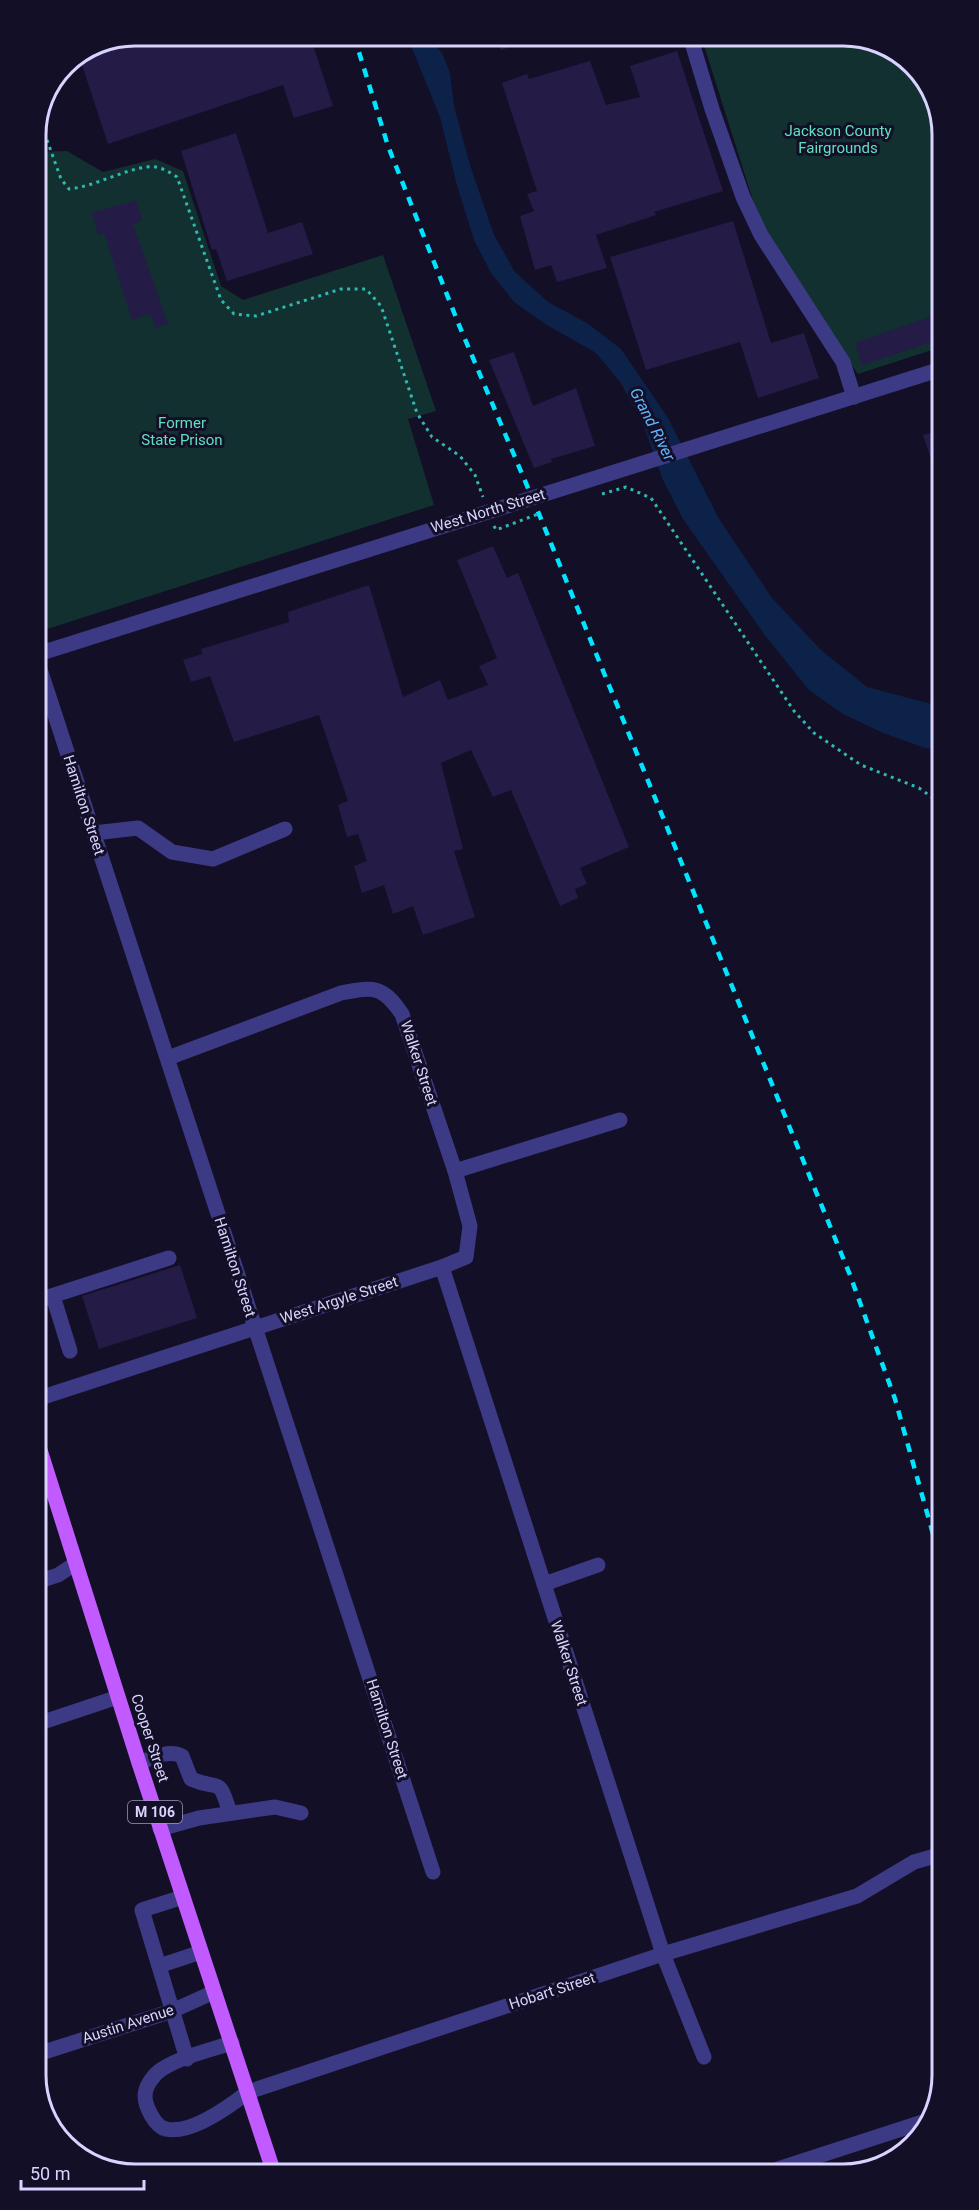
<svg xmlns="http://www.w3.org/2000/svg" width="979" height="2210" font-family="Roboto,sans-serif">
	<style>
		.green { fill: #12302f }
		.water { fill: #0c2248 }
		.building { fill: #241b47 }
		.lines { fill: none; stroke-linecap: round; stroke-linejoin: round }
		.path { stroke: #2fb8b0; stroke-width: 3; stroke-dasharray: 3 4.5; stroke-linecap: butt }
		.minor { stroke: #3d3a85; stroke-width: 15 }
		.major { stroke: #c25bff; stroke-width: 15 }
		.rail { stroke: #00e5ff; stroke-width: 4.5; stroke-dasharray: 9 8; stroke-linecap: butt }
		.labels { text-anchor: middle; stroke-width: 6; stroke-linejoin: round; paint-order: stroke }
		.shield { fill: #130f26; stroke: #9e99be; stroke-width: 1.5 }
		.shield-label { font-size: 14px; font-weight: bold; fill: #d9d4ff }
		.park-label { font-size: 15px; fill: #5fe0c0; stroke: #130f26 }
		.street-label { font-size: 15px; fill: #d9d4ff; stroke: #130f26 }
		.water-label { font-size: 16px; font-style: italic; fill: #62b6ff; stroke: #130f26 }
		.rim { fill: none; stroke: #d9d4ff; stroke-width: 3 }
	</style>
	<rect width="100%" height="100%" fill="#130f26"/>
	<g class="green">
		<polygon points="701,36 851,36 905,57 938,103 938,348 858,374 767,245"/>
		<polygon points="67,151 103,172 155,159 183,171 221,286 243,300 383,255 436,411 408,419 434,505 38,632 36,152"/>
	</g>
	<polygon class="water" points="407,36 427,36 442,53 450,73 454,106 470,165 494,235 515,272 548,302 587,323 621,349 668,418 719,519 772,598 821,650 867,687 939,706 939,750 925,748 883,733 843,714 809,690 764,634 683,519 663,480 641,419 620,382 596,353 545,324 514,302 491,273 474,240 456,182 440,117"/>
	<g class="building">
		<polygon points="135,36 310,36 333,106 294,118 283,85 108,144 80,59"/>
		<polygon points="496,36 535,36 535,39 501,50"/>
		<polygon points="677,51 723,191 654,212 656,215 596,235 607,268 557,282 551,265 535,270 520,216 534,211 527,194 537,191 502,83 527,74 529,79 590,61 606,105 640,97 630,66"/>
		<polygon points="236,133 268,233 302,222 313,254 227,281 216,249 212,250 181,151"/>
		<polygon points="136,200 142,220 133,224 168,324 155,328 151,314 132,320 104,233 98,235 92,213"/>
		<polygon points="733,221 771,343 804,333 819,378 758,398 740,342 646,370 610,257"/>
		<polygon points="938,314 938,340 862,365 855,343"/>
		<polygon points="514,352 533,406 576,388 595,446 551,459 552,462 534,468 489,360"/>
		<polygon points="939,431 939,473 936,474 923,435"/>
		<polygon points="493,546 507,578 518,573 629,847 580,868 587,884 575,889 578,898 560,906 511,790 493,797 471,750 441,763 463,849 454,851 475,917 423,935 413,906 393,914 384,885 362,893 354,866 367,861 358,834 347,837 338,805 348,801 319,715 234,742 210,676 191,682 183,660 202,654 201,649 289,622 288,612 369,585 403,697 440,680 448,700 488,685 479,666 497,658 457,560"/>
		<polygon points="180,1265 197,1318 99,1349 82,1296"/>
	</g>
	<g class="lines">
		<g class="path">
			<path d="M47 140 61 179 69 189C96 186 120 171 146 167 158 165 168 171 177 177L221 300 234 314 256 316 341 289H366L381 306 417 413 432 437 460 456 475 475 483 497"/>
			<polyline points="602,494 626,487 651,498 794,711 814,733 861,765 919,788 940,803"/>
			<polyline points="494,526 496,530 538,514"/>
		</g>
		<g class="minor">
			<polyline points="690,36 712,109 743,197 761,235 843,362 854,397"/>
			<polyline points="38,654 938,370"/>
			<polyline points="38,663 433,1872"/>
			<polyline points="94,833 138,828 172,852 213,859 285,829"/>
			<polyline points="455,1171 620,1120"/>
			<polyline points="442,1267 663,1954 704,2057"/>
			<polyline points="53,1296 70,1351"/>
			<polyline points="39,1300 169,1258"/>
			<path d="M40 1398 442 1267 466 1257 470 1226 455 1171 402 1014C382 985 374 987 341 993L168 1058"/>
			<polyline points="40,1581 58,1575 75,1564"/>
			<polyline points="544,1584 598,1565"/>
			<polyline points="40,1723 118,1697"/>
			<path d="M139 1763C152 1758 169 1749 182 1756L191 1779C222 1792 218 1775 230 1813"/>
			<polyline points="160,1829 199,1818 275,1807 301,1813"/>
			<polyline points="183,1897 142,1910 187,2059"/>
			<polyline points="159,1966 201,1952"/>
			<path d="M232 2043C210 2050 181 2057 162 2069 154 2074 145 2086 145 2096 145 2106 155 2127 166 2129 191 2135 230 2106 248 2092L663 1954 857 1896 914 1862 942 1854"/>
			<polyline points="41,2053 172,2011 214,1992"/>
			<polyline points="778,2169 929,2120"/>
		</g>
		<polyline class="major" points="40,1450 139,1763 274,2173"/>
		<polyline class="rail" points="354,36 388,146 459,325 539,514 850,1275 895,1399 942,1566"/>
	</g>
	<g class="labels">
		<rect class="shield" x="128" y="1801" width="54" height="22" rx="4.5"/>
		<g class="shield-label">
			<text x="155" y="1817">M 106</text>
		</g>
		<g class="park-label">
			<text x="838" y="136">Jackson County<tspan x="838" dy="17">Fairgrounds</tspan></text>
			<text x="182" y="428">Former<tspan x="182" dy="17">State Prison</tspan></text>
		</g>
		<g class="street-label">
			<text transform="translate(488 511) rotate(-17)" y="5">West North Street</text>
			<text transform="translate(84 805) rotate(72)" y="5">Hamilton Street</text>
			<text transform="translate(419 1063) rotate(72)" y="5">Walker Street</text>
			<text transform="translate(235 1267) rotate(72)" y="5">Hamilton Street</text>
			<text transform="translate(339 1300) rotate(-18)" y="5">West Argyle Street</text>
			<text transform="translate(569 1663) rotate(72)" y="5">Walker Street</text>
			<text transform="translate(387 1729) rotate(72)" y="5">Hamilton Street</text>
			<text transform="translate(150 1738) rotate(72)" y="5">Cooper Street</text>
			<text transform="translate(552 1991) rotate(-18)" y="5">Hobart Street</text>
			<text transform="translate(128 2024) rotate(-18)" y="5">Austin Avenue</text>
		</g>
		<g class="water-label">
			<text transform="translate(653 424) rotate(63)" y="6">Grand River</text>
		</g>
	</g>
	<path d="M0 0H979V2210H0ZM135 46H843A89 89 0 0 1 932 135V2075A89 89 0 0 1 843 2164H135A89 89 0 0 1 46 2075V135A89 89 0 0 1 135 46Z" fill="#130f26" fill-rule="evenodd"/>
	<path class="rim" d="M135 46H843A89 89 0 0 1 932 135V2075A89 89 0 0 1 843 2164H135A89 89 0 0 1 46 2075V135A89 89 0 0 1 135 46Z"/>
	<path d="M21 2180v9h123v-9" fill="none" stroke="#d9d4ff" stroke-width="3"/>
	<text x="30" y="2180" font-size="18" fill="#d9d4ff" stroke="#130f26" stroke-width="4.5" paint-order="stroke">50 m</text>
</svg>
